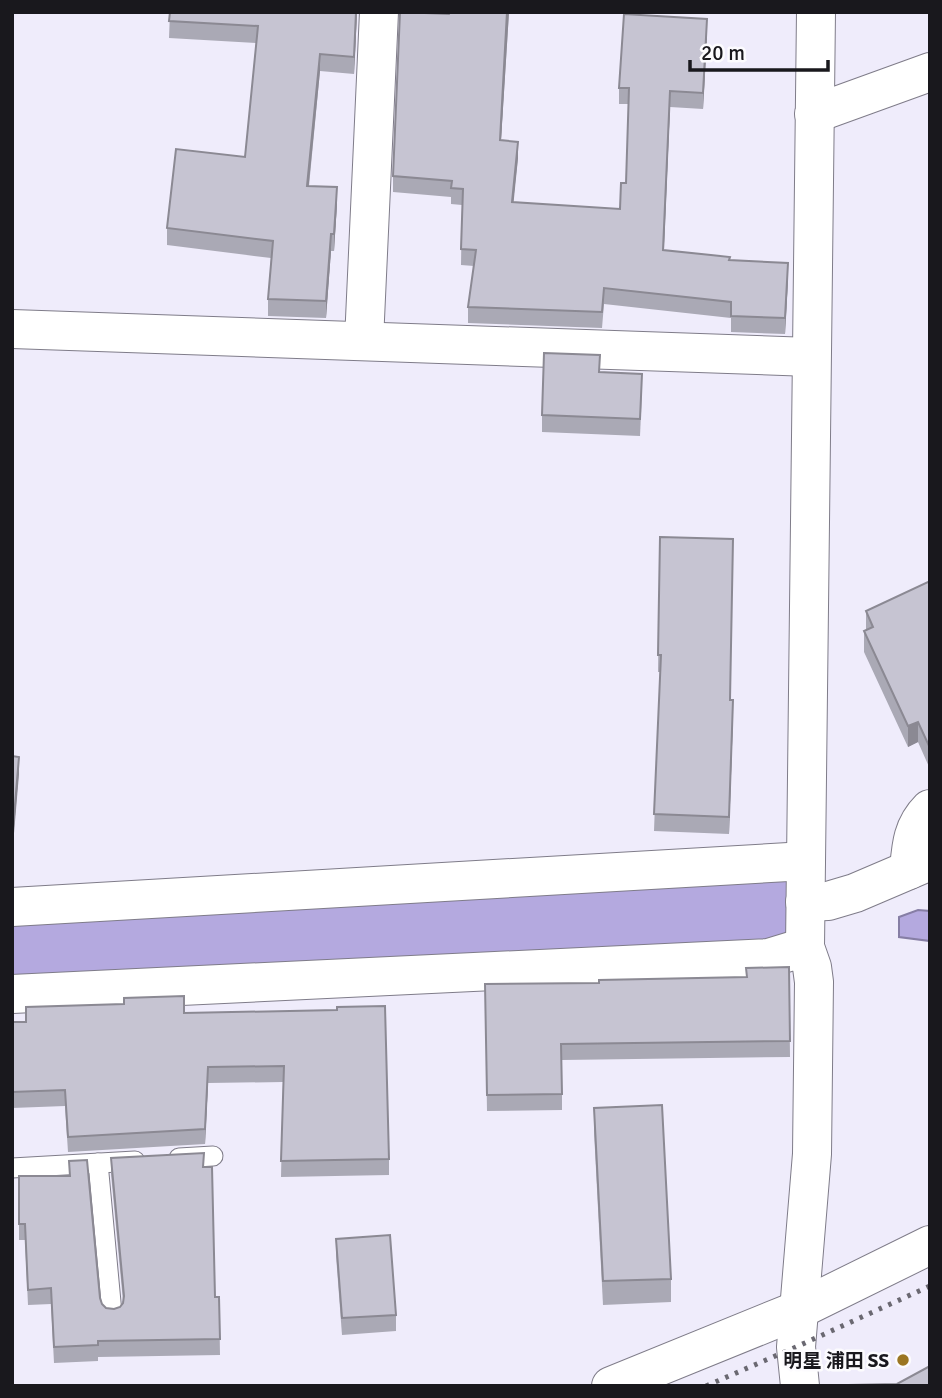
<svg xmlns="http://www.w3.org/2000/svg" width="942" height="1398" font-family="Signika,'Noto Sans JP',sans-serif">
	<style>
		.water { fill: #b4a9df; stroke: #867ea5; stroke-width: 2 }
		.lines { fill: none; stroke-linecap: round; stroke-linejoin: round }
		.stream { stroke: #867ea5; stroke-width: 14 }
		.river { stroke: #b4a9df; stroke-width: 84 }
		.lane-casing { stroke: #7f7c89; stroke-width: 21 }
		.street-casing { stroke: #7f7c89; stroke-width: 40 }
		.lane { stroke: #fff; stroke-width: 19 }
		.street { stroke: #fff; stroke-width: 38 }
		.rail { stroke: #6a6871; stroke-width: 5; stroke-dasharray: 3.5 7; stroke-linecap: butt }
		.wall { fill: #aaa9b5 }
		.shaded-wall { fill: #8b8993 }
		.building { fill: #c6c4d2; stroke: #8b8993; stroke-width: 2 }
		.poi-dot { fill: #9b7622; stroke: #fcfbfe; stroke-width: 2.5 }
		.labels { text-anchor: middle; stroke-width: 5; stroke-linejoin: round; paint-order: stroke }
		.poi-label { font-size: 19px; font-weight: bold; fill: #19181d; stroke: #fcfbfe; text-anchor: end }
	</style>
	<rect width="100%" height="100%" fill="#efecfb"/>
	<path class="water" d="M918,910l12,1v30l-31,-4v-20z"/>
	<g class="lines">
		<path class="stream" d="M12,967l766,-42 1,-26"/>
		<path class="river" d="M12,938l767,-39"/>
		<g class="lane-casing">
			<g id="lane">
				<path d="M179,1158l34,-2"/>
				<path d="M98,1163l14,150"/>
				<path d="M12,1168l123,-7"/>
			</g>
		</g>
		<g class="street-casing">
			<g id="street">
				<path d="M814,114l116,-42"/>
				<path d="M12,329l799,28"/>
				<path d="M364,341l15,-329"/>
				<path d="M909,870c2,-24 3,-43 21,-61"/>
				<path d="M805,902l23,-1 27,-8 75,-32"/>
				<path d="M12,907l794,-46"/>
				<path d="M12,994l757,-36 36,-11"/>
				<path d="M611,1386l187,-76 132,-65"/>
				<path d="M800,1386l-4,-39 16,-193 2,-172 -2,-15 -7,-20 11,-935"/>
			</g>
		</g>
		<use href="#lane" class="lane"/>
		<use href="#street" class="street"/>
		<path class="rail" d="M706,1386l90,-39 134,-61"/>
	</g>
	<g class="wall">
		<path d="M170,12h187l-3,62 -34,-3 -11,115 28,18 -3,47h-3l-5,67 -58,-2v-17l3,-41 -104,-13v-17l78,-71 11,-114 -87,-5z"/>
		<path d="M450,12h59l-8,128 17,18 -5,44 107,7 6,-26 3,-79h-10v-16l88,-53 -4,74 -33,-2 -6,143 66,10 58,19 -3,55 -54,-2v-14l-127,-14 -2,24 -134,-5v-16l6,-41 -13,-1 1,-60 -11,-1v-7l-58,-5v-16z"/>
		<path d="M600,372l42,19 -2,45 -98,-4v-17z"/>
		<path d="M660,537l71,163 2,17 -4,117 -75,-3 6,-159h-2z"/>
		<path d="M930,581v188l-12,-27 -10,5 -44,-95v-21l2,-1v-19z"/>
		<path d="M789,967l1,90 -228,3v50l-75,1 -2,-127 114,-1 147,-6z"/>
		<path d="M337,1010l52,149v16l-108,2 2,-95 -75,1 -3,61 -137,8 -3,-46 -53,2v-86l172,-9z"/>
		<path d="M594,1108l77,171v23l-68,3 -9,-174z"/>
		<path d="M111,1158l93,9 11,130h4l1,58 -122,2v4l-44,2 -3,-59 -23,1 -3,-65h-6v-64h50v-15l31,137 2,6 4,4 8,1 6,-2 3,-6 -12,-127z"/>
		<path d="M336,1239l60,76v16l-54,4 -6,-80z"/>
	</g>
	<g class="shaded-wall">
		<path d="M356,12h1l-3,62v-17z"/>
		<path d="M507,12h2l-9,144v-16z"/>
		<path d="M707,19v16l-4,74v-16z"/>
		<path d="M320,54v17l-13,131v-16z"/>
		<path d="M670,91v16l-7,159v-16z"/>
		<path d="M518,142v16l-6,60v-16z"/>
		<path d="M337,187v17l-3,47v-17z"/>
		<path d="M331,234v17l-5,67v-17z"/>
		<path d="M788,263v16l-3,55v-16z"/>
		<path d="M733,700v17l-4,117v-17z"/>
		<path d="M918,722v20l-10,5v-21z"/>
		<path d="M19,757v17l-7,83v-17z"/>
		<path d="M208,1067v16l-3,61v-15z"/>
	</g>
	<g class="building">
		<path d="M170,12h186l-2,45 -34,-3 -13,132 30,1 -3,47h-3l-5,67 -58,-2 5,-58 -106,-13 9,-79 69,8 13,-131 -89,-5z"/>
		<path d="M400,12l49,2 1,-2h57l-7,128 18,2 -6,60 108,7 1,-26h5l3,-95h-10l5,-74 83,5 -4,74 -33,-2 -7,159 67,7 -1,3 59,3 -3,55 -54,-2v-14l-127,-14 -2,24 -134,-5 8,-57 -15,-1 2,-60 -12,-1 1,-7 -59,-5z"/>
		<path d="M544,353l56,2 -1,17 43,2 -2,45 -98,-4z"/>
		<path d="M660,537l73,2 -3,161h3l-4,117 -75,-3 7,-159h-3z"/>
		<path d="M930,581v167l-12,-26 -10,4 -44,-95 9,-4 -7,-16z"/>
		<path d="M12,756l7,1 -7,83z"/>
		<path d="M789,967l1,74 -229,3 1,50 -75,1 -2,-111 114,-1v-3l148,-3 -1,-9z"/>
		<path d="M184,996v17l153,-3v-3l48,-1 4,153 -108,2 3,-95 -76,1 -3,62 -137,8 -3,-47 -53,2v-70h14v-15l98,-3v-6z"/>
		<path d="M662,1105l9,174 -68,2 -9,-173z"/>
		<path d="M204,1153l-1,14h9l3,130h4l1,42 -122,2v4l-44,2 -3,-59 -23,2 -3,-66h-6v-48h51l-1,-15 18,-1 13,138 2,6 4,4 8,1 6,-2 3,-4 1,-7 -13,-138z"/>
		<path d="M390,1235l6,80 -54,3 -6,-79z"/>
		<path d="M930,1366v20h-81v-1l48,-1z"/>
	</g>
	<circle class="poi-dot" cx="903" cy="1360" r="7"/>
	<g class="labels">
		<g class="poi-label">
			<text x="889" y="1367">明星 浦田 SS</text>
		</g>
	</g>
	<rect width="942" height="1398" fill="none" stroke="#19181d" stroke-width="28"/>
	<path d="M690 60v10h138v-10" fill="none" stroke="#19181d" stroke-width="3.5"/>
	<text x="701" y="60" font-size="21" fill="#19181d" stroke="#fcfbfe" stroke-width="5" paint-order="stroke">20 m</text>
</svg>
